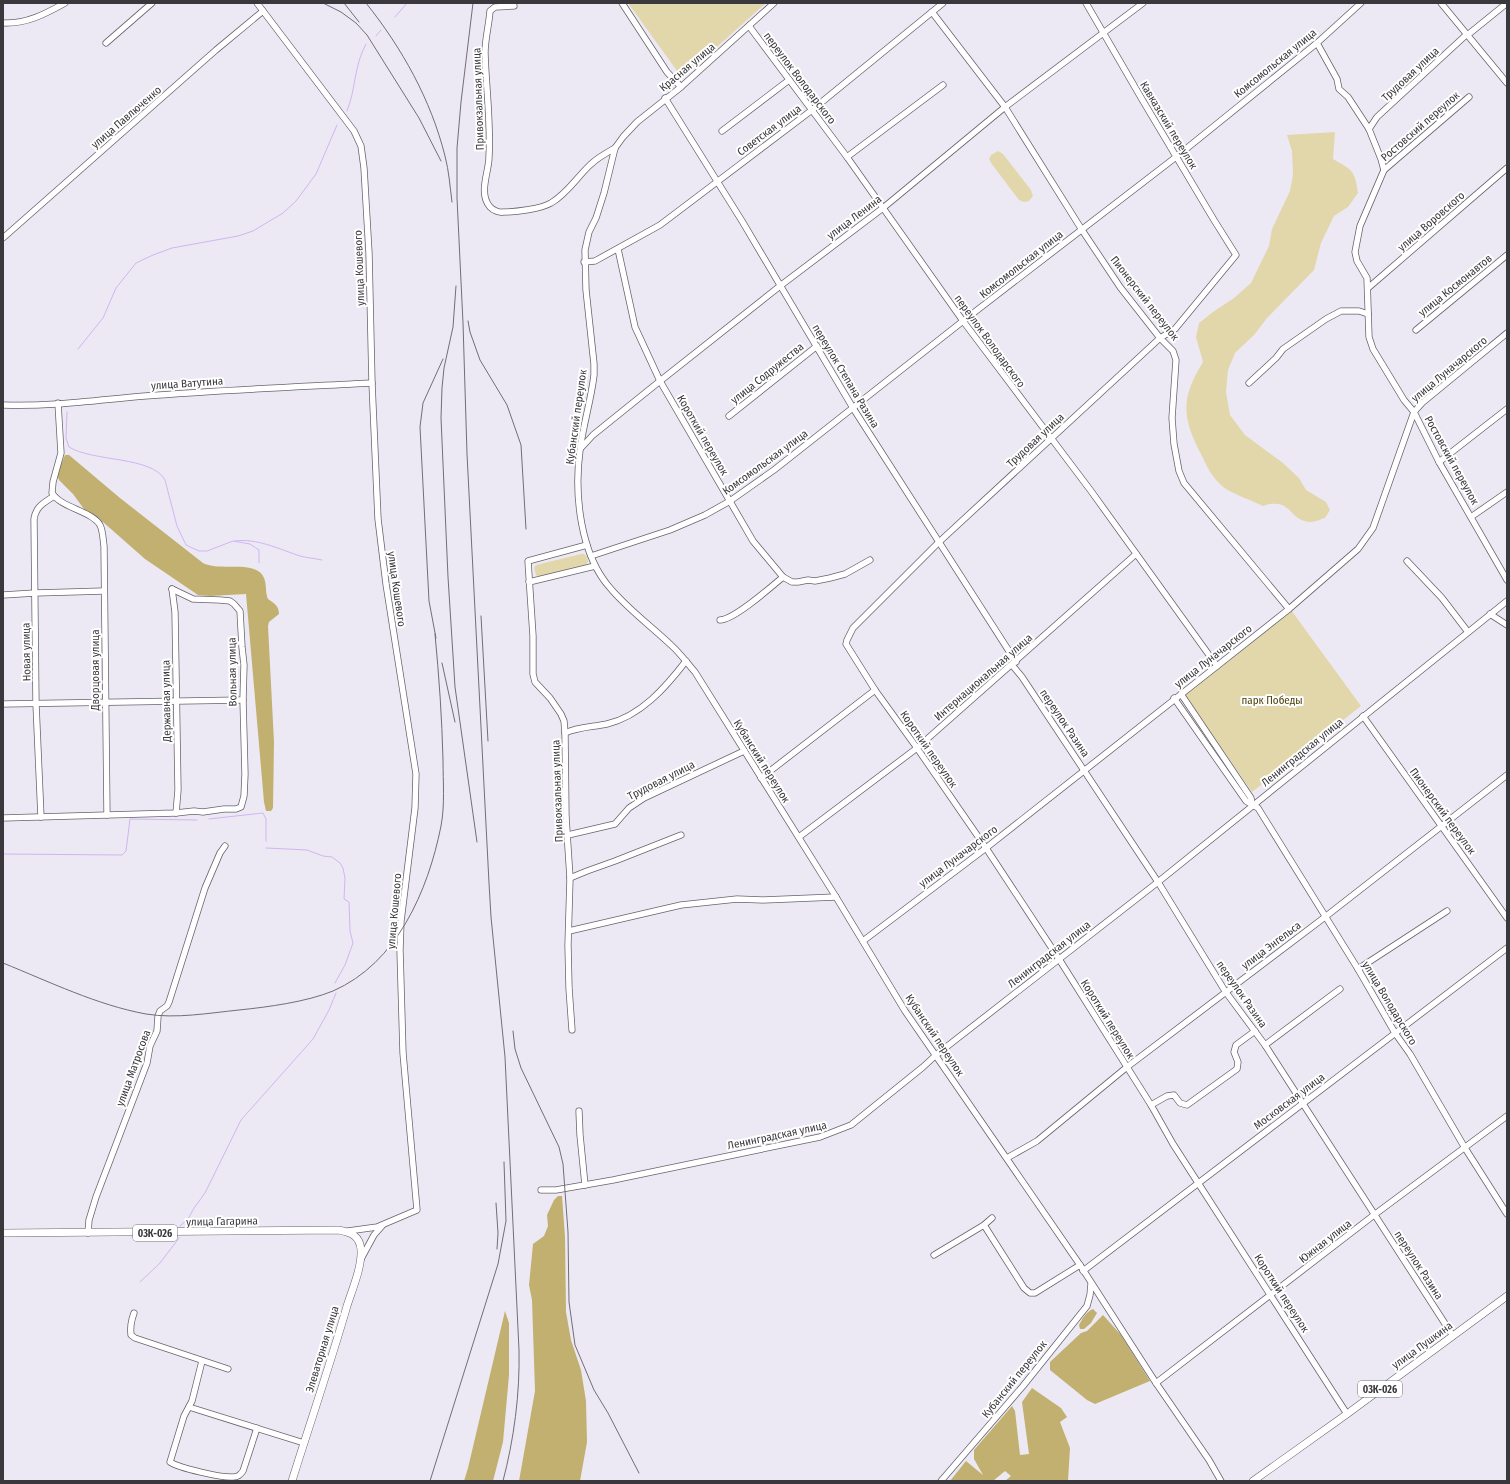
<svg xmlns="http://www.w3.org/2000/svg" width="1510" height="1484" font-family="'Fira Sans Condensed',sans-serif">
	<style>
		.green { fill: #e2d7aa }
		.forest { fill: #c1b06f }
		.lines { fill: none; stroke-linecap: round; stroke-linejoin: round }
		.stream { stroke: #cfb6f2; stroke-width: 1 }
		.minor-casing { stroke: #67636d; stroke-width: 7 }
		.major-casing { stroke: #67636d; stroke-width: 8 }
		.minor { stroke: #fff; stroke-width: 5.5 }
		.major { stroke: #fff; stroke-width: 7 }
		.rail { stroke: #716e75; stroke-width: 1 }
		.labels { text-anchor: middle; stroke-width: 4; stroke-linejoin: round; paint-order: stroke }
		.shield { fill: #fff; stroke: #757477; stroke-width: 1 }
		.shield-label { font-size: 10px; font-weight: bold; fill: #3a383d }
		.street-label { font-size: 11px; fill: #3a383d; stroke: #fff }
		.park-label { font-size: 11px; fill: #4d400b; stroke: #fff }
	</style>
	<rect width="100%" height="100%" fill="#ede9f4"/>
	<g class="green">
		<path d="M628,3h138l-56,50 -24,20 -6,2z"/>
		<path d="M1335,132l-2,27c19,11 22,11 25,34l-10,14 -14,9 -13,27 -7,27 -47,48 -13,17 -19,18 -7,17 -2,22 4,23 15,20 38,28 16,15 7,12 20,12 4,8 -5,8c-4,1 -10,4 -15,4 -22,-1 -18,-26 -47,-16 -10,-5 -33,-13 -41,-20 -10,-9 -15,-19 -20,-30 -20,-38 -22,-57 1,-94l-7,-25 3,-14 14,-11 21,-14 17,-15 18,-37 3,-17 18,-38 3,-16 -1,-24 -5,-16z"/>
		<path d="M998,151l5,3 28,36 2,6 -4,5 -5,1 -5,-2 -28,-37 -2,-4 2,-4z"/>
		<path d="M581,554h3l3,3 1,5 -3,4 -46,11 -3,-2 -2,-7 2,-3z"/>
		<path d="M1291,610l70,96 -109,86 -68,-97z"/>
	</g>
	<g class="forest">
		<path d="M65,455h4l51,43 83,65c17,9 53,-4 61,15 3,7 1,14 4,21 6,4 11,7 11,15l-10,8 -1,4 6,116 -1,66 -2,3h-5l-2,-9 -18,-208 -36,2 -12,-1 -53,-36 -42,-37 -19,-13 -11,-15 -14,-14 -2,-6z"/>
		<path d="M558,1196h4l3,41 1,75 5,28 10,30 5,31 1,41 -7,39h-61l16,-90 -3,-91 -3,-15 4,-41 11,-8 4,-10 -1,-11 7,-15z"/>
		<path d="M1093,1309l4,4 -6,10 -7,6h-4l-1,-4c3,-6 7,-13 14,-16z"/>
		<path d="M505,1311l4,12v52l-6,67 -10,39h-29l4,-13z"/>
		<path d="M1103,1315l18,20 29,46 -55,23 -8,-4 -37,-30v-8l31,-29 6,-2z"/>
		<path d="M1032,1388l29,20 6,9 -7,5 10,26 -2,33h-63l6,-5 -6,-5 -12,10h-43l16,-20 17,14 -9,-16v-9l38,-44 3,5 5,44 9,-1 -7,-52z"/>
	</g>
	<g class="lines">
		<g class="stream">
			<path d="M395,17l12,-14"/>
			<path d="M376,36l5,-6"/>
			<path d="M347,111c9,-22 7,-46 19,-67"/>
			<path d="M78,349l25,-31 13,-30 20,-25 17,-8 19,-7 66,-12 15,-5 30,-18 13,-12 20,-27 21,-49"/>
			<path d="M67,412l-1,26 3,9c24,15 83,9 96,33l12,46 9,19 13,6h8l26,-10 17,3 9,6v13"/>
			<path d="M235,541c22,-3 44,8 65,15 7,2 14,2 22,4"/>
			<path d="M209,819l54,-6 3,6v22"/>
			<path d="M266,848l41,2 16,6 9,1 8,6 3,5 2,10 -1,21 5,3 1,29 3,12 -8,22 -10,18"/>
			<path d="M3,854l119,1 4,-4 4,-32 67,1"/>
			<path d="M180,1226l8,-7 6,-11 11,-15 36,-73 72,-81 16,-29 7,-17"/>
			<path d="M140,1282l20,-19 19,-25"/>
		</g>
		<g class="minor-casing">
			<g id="minor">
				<path d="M257,3l97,128 7,15 3,22 5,85 3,130 6,136 8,65 30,190 -1,34 -14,113 -1,29 3,103 14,157 -40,17 -29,4"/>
				<path d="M622,3l45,69 14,15"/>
				<path d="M774,3l-93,84 -44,35 -14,15 -8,11 -11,45 -8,25 -7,14 -4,18 1,40 8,74v11c-3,26 -11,50 -14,75 -6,44 0,105 31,139 18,21 40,37 60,56 9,8 16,18 24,27l141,225 69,114 175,254 76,118 53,77 12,21"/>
				<path d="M1086,3l57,98 71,119 22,35 -61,74 -15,9 -222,205 -85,85 -6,12 -1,4 29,46 42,58 69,100 73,111 92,146 22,39 174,270"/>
				<path d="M1441,3l66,80"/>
				<path d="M514,6l-19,1 -5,4c-1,14 -5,28 -5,42 1,35 6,69 4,104 0,15 -11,36 1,50 3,3 9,6 13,5 12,0 38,-3 48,-9 16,-9 26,-26 39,-38 7,-7 16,-12 25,-17"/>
				<path d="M932,12l73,95 77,123 38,57 40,51 13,13 3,9 -4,58 2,26 5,27 5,12 105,126"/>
				<path d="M3,23c24,1 42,-9 62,-20"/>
				<path d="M749,26l98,131 116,164 128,170 126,175"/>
				<path d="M1470,33l37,-30"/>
				<path d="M106,43l46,-40"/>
				<path d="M1317,43l20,36 2,10 9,8 21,32 12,30 3,11 -24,56 -5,26 2,9 10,17 2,59 4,12 31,51 10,12 25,50 68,118"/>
				<path d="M665,98l77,123 111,187 163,254"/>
				<path d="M1369,129l8,-12 89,-82"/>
				<path d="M722,131l67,-51"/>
				<path d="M847,157l96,-72"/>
				<path d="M1384,170l85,-73"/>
				<path d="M3,238l213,-188 47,-39"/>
				<path d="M618,249l17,78 25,54 93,160 30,36 9,5h6l10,-2 7,1 15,-3 15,-4 25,-14"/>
				<path d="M584,262l11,-1 65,-36 152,-115 131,-107"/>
				<path d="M1368,288l139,-120"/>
				<path d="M1416,330l91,-75"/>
				<path d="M1249,383l27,-25 7,-9 43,-30 15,-8h18l9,3"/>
				<path d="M58,403l3,50 -8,29 -1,11c9,15 40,18 48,32 3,6 3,15 4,21l3,269"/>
				<path d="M3,405c47,2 95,-5 142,-9 76,-6 151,-9 227,-13"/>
				<path d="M729,416l88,-70"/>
				<path d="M581,448l12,-13 67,-54 120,-95 103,-78 122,-101 138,-104"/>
				<path d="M1439,462l68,-53"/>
				<path d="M1471,517l36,-25"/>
				<path d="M591,556l79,-26 35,-15 25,-14 44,-31 189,-149 213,-164 141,-114 44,-40"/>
				<path d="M1407,561l35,37 26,34"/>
				<path d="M529,582l66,-16"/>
				<path d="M172,589l3,23 3,178 -2,23"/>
				<path d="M3,595l32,-2 69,-2"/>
				<path d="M1490,614l17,11"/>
				<path d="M720,620c14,0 51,-33 63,-43"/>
				<path d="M1012,665l10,12 136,205 67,109 40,54 188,291"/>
				<path d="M1181,694l70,104 1,7"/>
				<path d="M1174,698l72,103 12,7 100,161 37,64 15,21 55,94 42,66"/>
				<path d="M3,704l240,-4"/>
				<path d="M1363,716l144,202"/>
				<path d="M565,733c13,-6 28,-6 42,-9 34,-8 59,-37 79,-63"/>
				<path d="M761,778l114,-88"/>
				<path d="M41,817l-5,-113 -2,-185c2,-13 10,-16 20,-23"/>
				<path d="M3,818l173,-5 18,-2 9,1 21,-3h12l5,-2 3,-11 1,-22 -2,-74 1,-35 -2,-18 -2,-36 -6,-7 -4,-3 -10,-1 -27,-1 -21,-10"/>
				<path d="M568,835l47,-11 14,-16 15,-10 100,-47"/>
				<path d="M799,837l118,-89 219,-194"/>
				<path d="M570,878l17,-7 28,-10 66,-26"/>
				<path d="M569,931l112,-26 56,-6 26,1 73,-3"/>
				<path d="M863,941l123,-93 231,-182 72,-57 69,-60 15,-21 41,-116 9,-10 84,-69"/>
				<path d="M1358,969l89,-58"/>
				<path d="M572,1030l-3,-42 -1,-43 2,-67 -4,-61 -1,-84 -1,-12 -3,-7 -11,-16 -15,-16 -2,-8v-38l-5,-75 59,-16"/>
				<path d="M1265,1045l75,-56"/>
				<path d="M1151,1105l16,-9 7,-1 6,8 7,2 50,-36 1,-7 -4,-10 2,-7 19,-14"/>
				<path d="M579,1111l1,24 5,50"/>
				<path d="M1007,1158l30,-17 90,-74 198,-150 182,-142"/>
				<path d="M541,1190h15l57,-10 207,-43 31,-12 72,-58 13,-12 222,-173 349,-281"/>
				<path d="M984,1225l40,63 6,5h5l45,-28"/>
				<path d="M88,1233l1,-13 7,-23 51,-134 3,-17 7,-15 1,-15 2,-5 7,-5 2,-4 36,-114 15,-35 5,-7"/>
				<path d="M934,1255l50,-30 8,-7"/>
				<path d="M361,1259l13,-24 8,-9"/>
				<path d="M1083,1271l424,-323"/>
				<path d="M134,1313c-3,8 -4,14 -3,22l4,3 93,31"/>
				<path d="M202,1361l-10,40 -8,15 -14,46c9,6 52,16 63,15 5,0 7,-2 10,-6l14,-43"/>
				<path d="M1156,1383l218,-168 133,-99"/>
				<path d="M189,1407l115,36"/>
				<path d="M941,1481l82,-95 64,-80 3,-11 1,-11"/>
			</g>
		</g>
		<g class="major-casing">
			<g id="major">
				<path d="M3,1233l335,-3c13,2 22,6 23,20 1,17 -9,40 -14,56 -17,59 -37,117 -55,175"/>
				<path d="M1253,1481l94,-67 160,-118"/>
			</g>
		</g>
		<use href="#minor" class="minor"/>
		<use href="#major" class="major"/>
		<g class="rail">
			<path d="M323,3l18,9 15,11 11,12 52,83 22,43"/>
			<path d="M344,3l15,19"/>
			<path d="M366,3c36,45 65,97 79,153 4,15 5,31 7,46"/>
			<path d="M473,3l-12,99 -4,46v50l6,125 4,131 22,429 2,34 14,140 14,293c1,44 -5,89 -16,131"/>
			<path d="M456,286l-3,41 -9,41 -2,20 -1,30 7,159 7,110 22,155"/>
			<path d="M468,321l2,11 10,28 27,45 14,40 5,84"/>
			<path d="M481,616l7,125"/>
			<path d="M436,638l-7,-37 -9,-174 3,-24 20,-44"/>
			<path d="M442,663l13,59"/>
			<path d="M3,963c47,19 94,42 143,51 30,5 63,-1 93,-4 29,-3 67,-8 94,-19 64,-28 95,-100 108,-165 4,-21 2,-44 2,-66 -1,-42 -4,-84 -8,-126"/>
			<path d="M513,1031l2,18 6,19 38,79 4,17 5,68 1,70 6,43 19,45 14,23 31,60"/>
			<path d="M496,1203l2,30 -1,16"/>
			<path d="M430,1481l68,-217 8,-43 -2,-59"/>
		</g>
	</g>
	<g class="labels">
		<g class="shield">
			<rect x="133" y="1225" width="44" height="16" rx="3"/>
			<rect x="1358" y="1381" width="44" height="16" rx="3"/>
		</g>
		<g class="shield-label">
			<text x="155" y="1237">03К-026</text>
			<text x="1380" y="1393">03К-026</text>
		</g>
		<g class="street-label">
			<text transform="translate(1275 63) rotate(-39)" y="4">Комсомольская улица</text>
			<text transform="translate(687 67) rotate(-40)" y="4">Красная улица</text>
			<text transform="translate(1410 74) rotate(-43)" y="4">Трудовая улица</text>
			<text transform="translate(800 78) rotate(53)" y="4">переулок Володарского</text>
			<text transform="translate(478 99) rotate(-92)" y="4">Привокзальная улица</text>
			<text transform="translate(126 117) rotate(-41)" y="4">улица Павлюченко</text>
			<text transform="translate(1169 125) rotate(59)" y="4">Кавказский переулок</text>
			<text transform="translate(1420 126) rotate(-41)" y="4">Ростовский переулок</text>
			<text transform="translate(769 130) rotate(-37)" y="4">Советская улица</text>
			<text transform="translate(854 217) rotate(-37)" y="4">улица Ленина</text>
			<text transform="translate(1431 221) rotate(-41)" y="4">улица Воровского</text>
			<text transform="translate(1021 264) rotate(-38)" y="4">Комсомольская улица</text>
			<text transform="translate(359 268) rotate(-92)" y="4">улица Кошевого</text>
			<text transform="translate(1455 285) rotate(-39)" y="4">улица Космонавтов</text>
			<text transform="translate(1145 298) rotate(52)" y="4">Пионерский переулок</text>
			<text transform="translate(990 341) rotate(54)" y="4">переулок Володарского</text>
			<text transform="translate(1449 369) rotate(-40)" y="4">улица Луначарского</text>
			<text transform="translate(767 373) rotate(-39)" y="4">улица Содружества</text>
			<text transform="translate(846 376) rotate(59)" y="4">переулок Степана Разина</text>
			<text transform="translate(187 383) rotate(-4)" y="4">улица Ватутина</text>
			<text transform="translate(576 417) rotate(-82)" y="4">Кубанский переулок</text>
			<text transform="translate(703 435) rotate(60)" y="4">Короткий переулок</text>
			<text transform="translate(1035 440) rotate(-43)" y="4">Трудовая улица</text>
			<text transform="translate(1452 460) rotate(61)" y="4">Ростовский переулок</text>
			<text transform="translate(765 462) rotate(-36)" y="4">Комсомольская улица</text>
			<text transform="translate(397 589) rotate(82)" y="4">улица Кошевого</text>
			<text transform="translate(26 652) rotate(-91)" y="4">Новая улица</text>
			<text transform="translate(1213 656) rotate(-38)" y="4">улица Луначарского</text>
			<text transform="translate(95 670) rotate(-90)" y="4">Дворцовая улица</text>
			<text transform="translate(232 672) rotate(-91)" y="4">Вольная улица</text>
			<text transform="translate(983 677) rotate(-41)" y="4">Интернациональная улица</text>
			<text transform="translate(166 701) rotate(-91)" y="4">Державная улица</text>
			<text transform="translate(1065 723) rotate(56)" y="4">переулок Разина</text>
			<text transform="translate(929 749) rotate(55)" y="4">Короткий переулок</text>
			<text transform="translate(1302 752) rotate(-39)" y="4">Ленинградская улица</text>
			<text transform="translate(762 761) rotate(58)" y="4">Кубанский переулок</text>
			<text transform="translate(661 780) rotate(-27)" y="4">Трудовая улица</text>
			<text transform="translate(557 791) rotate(-92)" y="4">Привокзальная улица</text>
			<text transform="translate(1443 811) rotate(54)" y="4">Пионерский переулок</text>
			<text transform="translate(958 856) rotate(-37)" y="4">улица Луначарского</text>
			<text transform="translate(394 911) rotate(-85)" y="4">улица Кошевого</text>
			<text transform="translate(1271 945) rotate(-37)" y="4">улица Энгельса</text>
			<text transform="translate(1049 954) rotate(-38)" y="4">Ленинградская улица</text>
			<text transform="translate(1242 994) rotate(55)" y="4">переулок Разина</text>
			<text transform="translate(1390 1003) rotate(59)" y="4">улица Володарского</text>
			<text transform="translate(1108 1019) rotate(58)" y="4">Короткий переулок</text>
			<text transform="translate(935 1035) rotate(56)" y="4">Кубанский переулок</text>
			<text transform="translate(133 1068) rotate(-70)" y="4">улица Матросова</text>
			<text transform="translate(1289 1101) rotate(-37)" y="4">Московская улица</text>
			<text transform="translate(777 1135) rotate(-12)" y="4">Ленинградская улица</text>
			<text transform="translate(222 1221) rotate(-1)" y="4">улица Гагарина</text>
			<text transform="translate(1325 1241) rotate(-38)" y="4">Южная улица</text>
			<text transform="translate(1419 1265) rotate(57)" y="4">переулок Разина</text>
			<text transform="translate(1282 1293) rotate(57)" y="4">Короткий переулок</text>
			<text transform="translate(1422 1345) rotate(-36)" y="4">улица Пушкина</text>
			<text transform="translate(322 1349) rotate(-73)" y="4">Элеваторная улица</text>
			<text transform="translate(1014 1379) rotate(-51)" y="4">Кубанский переулок</text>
		</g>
		<g class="park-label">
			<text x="1272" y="704">парк Победы</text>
		</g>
	</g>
	<rect width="1510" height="1484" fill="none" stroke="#3a383d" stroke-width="8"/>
</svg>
